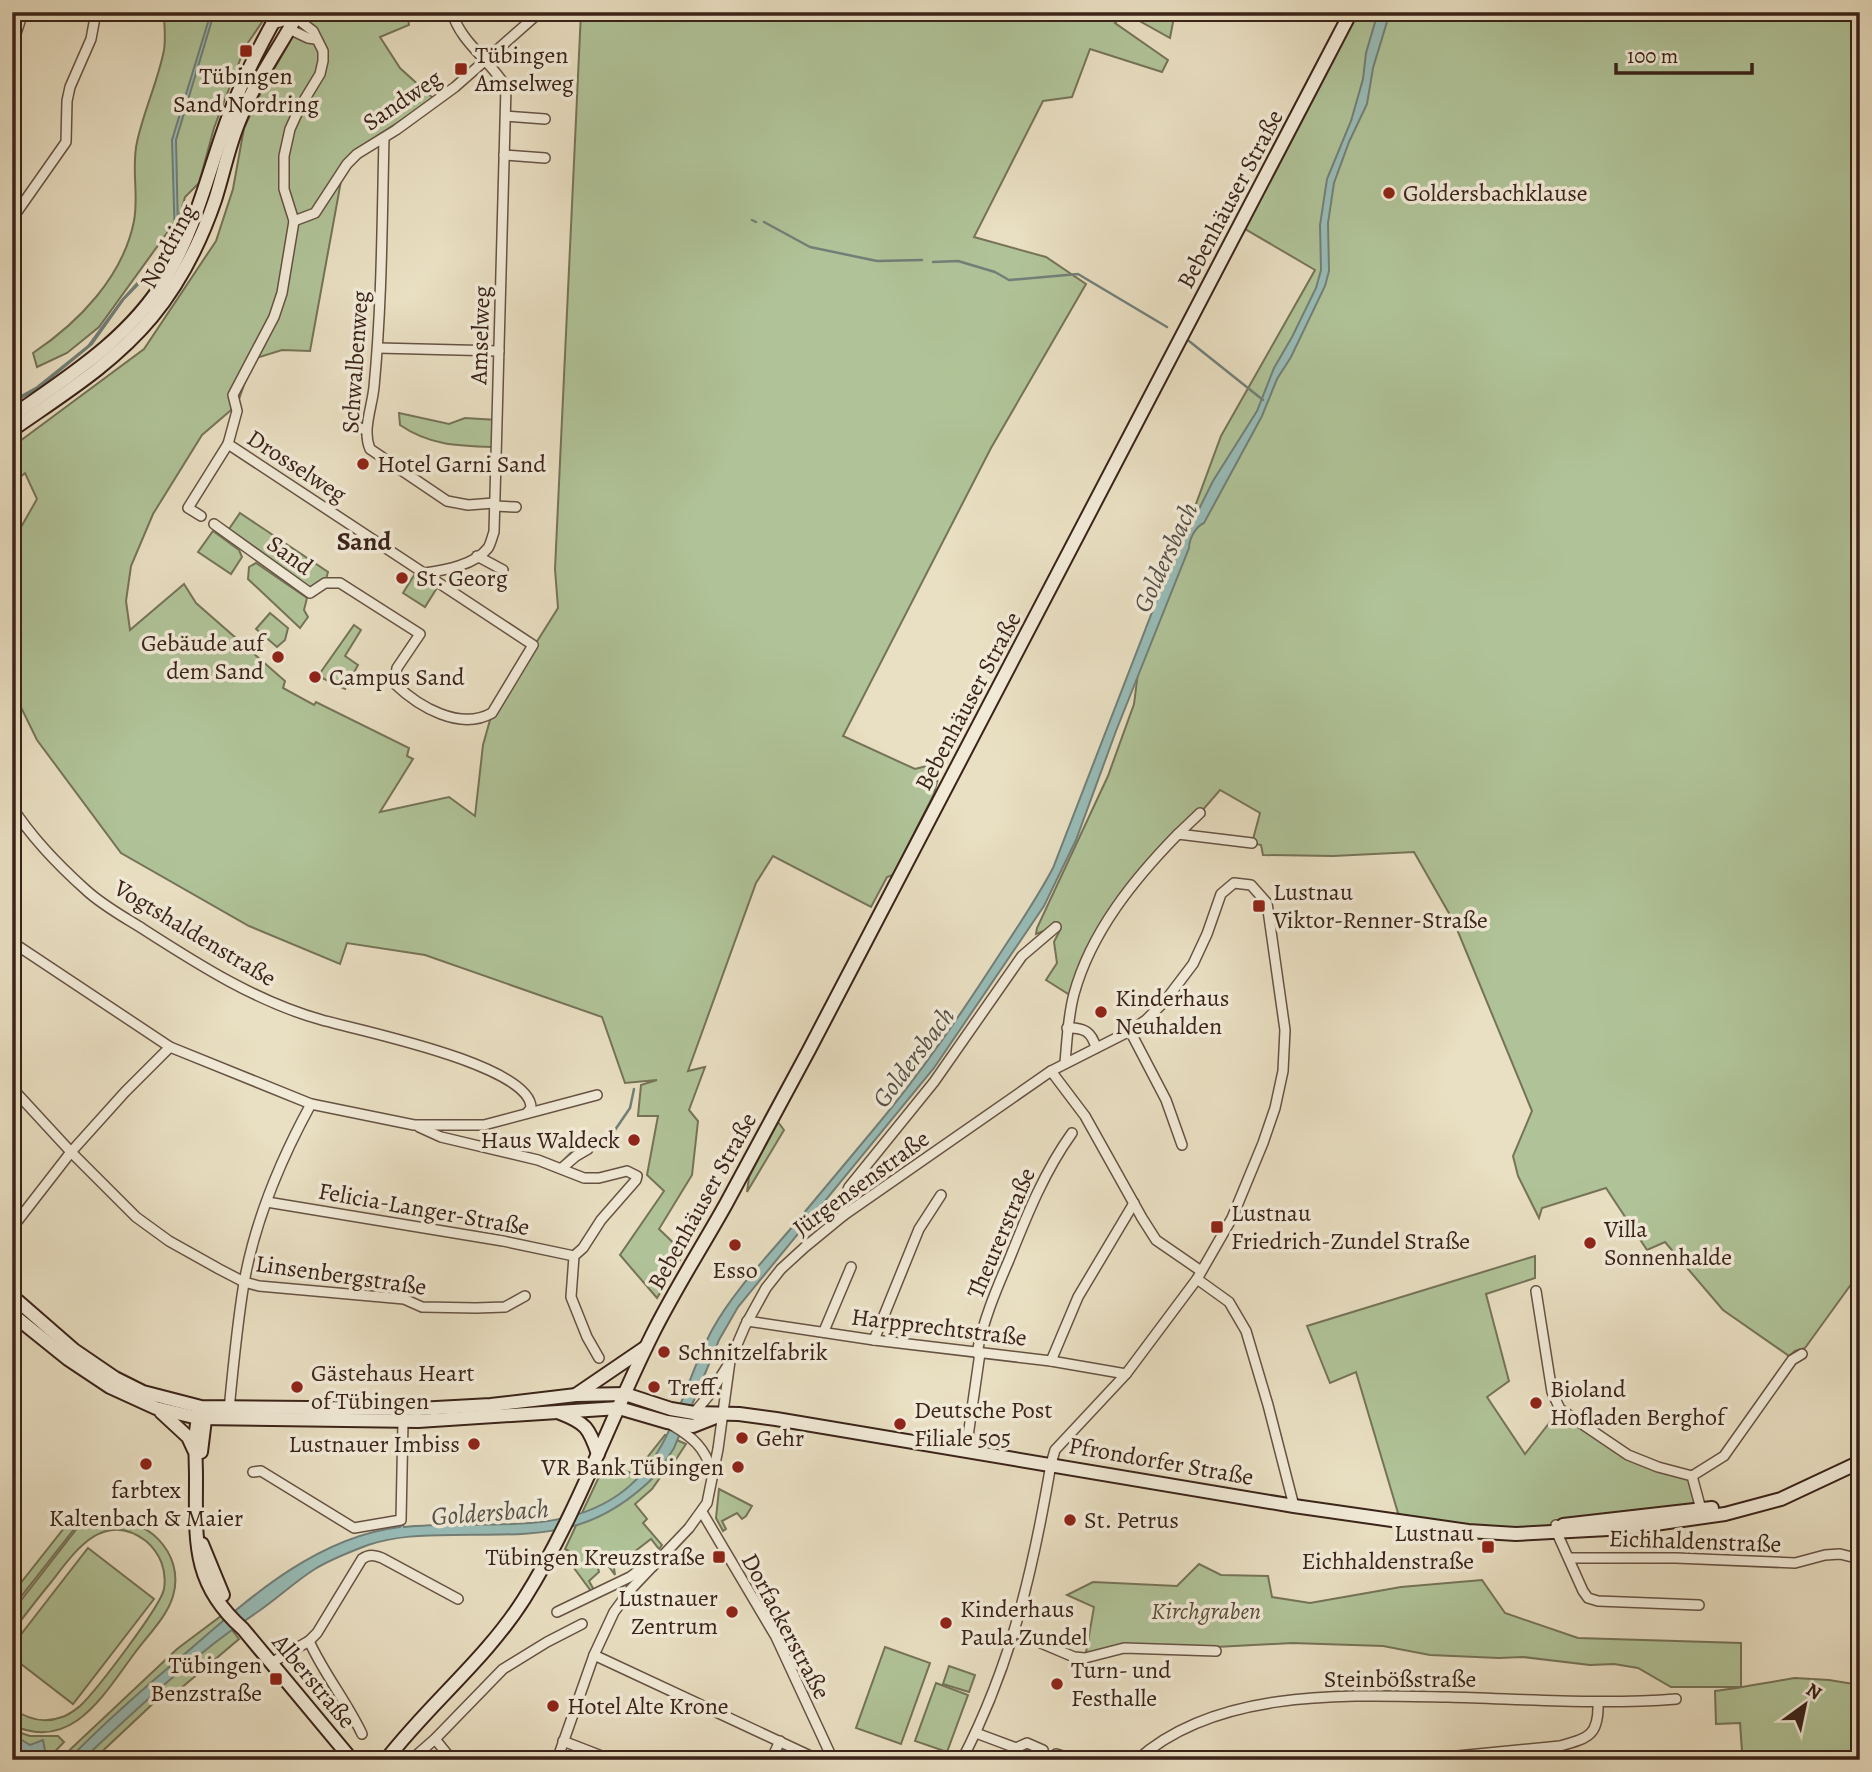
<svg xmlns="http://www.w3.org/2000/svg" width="1872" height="1772" font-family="Alegreya,serif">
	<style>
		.green { fill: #b0c398; stroke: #757358; stroke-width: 2 }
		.water { fill: #98bcb7; stroke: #727f78; stroke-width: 2 }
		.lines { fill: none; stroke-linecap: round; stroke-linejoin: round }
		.stream { stroke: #727f78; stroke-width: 2.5 }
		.street-casing { stroke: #665243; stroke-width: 12 }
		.secondary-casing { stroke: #3a2319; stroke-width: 16 }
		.street { stroke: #f1ead7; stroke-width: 9 }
		.secondary { stroke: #f1ead7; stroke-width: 12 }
		.poi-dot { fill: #8f2418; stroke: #f1ead7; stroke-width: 2.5 }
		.labels { text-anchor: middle; stroke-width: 7; stroke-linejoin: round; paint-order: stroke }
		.poi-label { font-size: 24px; fill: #3a2319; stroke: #f1ead7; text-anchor: start }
		.street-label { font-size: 24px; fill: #3a2319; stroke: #f1ead7 }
		.park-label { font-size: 24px; font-style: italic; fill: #584b39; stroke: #f1ead7 }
		.neighbourhood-label { font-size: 26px; font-weight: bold; fill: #3a2319; stroke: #f1ead7 }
		.water-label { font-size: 26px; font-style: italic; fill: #565148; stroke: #f1ead7 }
	</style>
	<rect width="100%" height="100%" fill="#e9dfc2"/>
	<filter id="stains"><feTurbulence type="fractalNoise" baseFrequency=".00286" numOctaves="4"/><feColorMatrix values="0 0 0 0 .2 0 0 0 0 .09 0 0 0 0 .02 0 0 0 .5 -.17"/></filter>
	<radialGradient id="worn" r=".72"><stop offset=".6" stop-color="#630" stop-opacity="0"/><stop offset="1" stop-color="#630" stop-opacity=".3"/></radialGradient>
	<g class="green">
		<path d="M164,12h105l-24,35 -31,81 -15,55 -14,14 -5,18 -81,112 -32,26 -30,14 -4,-14c45,-30 90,-76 101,-132 5,-26 -3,-53 3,-79 7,-32 21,-61 27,-92 2,-12 0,-26 0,-38z"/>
		<path d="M307,12h8l4,6 -3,-6h91l2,13 -29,12 20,31 34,31 -77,50 -16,32 -31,170 -28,-1 -29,9 -16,46 -35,30 -49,79 -22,52 -5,35 4,29 54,-46 12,19 89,78 -2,7 31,17 2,-3 93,46 -2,8 6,3 -33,53 69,-15 26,19 8,-71 9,-32 66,-105 -3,-39 26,-557h586l7,5 -4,21 -45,-25 -10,10 53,37 -6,12 -72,-23 -18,48 -29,4 -69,136 72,20 40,27 -95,164 -148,288 72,33 27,-7 -8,32 -41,81 -6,2 -16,30 -98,-51 -17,27 -68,188 17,-4 -16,43 9,11 -6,54 -33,54 25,24 -27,45 -37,-43 44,-64 -17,-16 11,-59h-20l3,-31 16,-5 -32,3 -23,-66 -177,-62 -78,-12 -7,21 -91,-38 -128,-73 -84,-113 -25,-51v-146l25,-44 -12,-26 -13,11v-37l132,-98 72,-108 17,-52 11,-61 18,-38z"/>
		<path d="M1352,12h508v1260l-55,76 -10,3 -6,5 -66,-46 -58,-68 -18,8 -41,-62 -64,20 -3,10 -21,-42 -5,-20 19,-45 -78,-189 -40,-70 -81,4 -70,-1 -2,-10 -9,-2 8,-30 -40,-23 -113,130 -34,77 -27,-17 11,-17 -3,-21 6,-12 -7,-5 -4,4 -13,5 1,-6 71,-152 26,-72 6,-48 81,-220 94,-166 -75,-44z"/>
		<path d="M399,413l50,11 16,-6 32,2v27c-36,-1 -67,-1 -97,-22z"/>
		<path d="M240,513l88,59 -3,11 -15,10 -83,-61z"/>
		<path d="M213,531l26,19 3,7 -11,17 -33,-22z"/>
		<path d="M256,563l51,35 -3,12 4,7 -8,11 -52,-49 1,-12z"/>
		<path d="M418,569l22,14 -15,24 -22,-14z"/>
		<path d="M270,613l18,15 -3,12 -8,7 -21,-18z"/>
		<path d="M354,625l7,5 -16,26 13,9 -13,24 -27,-13z"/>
		<path d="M778,1122l6,8 -37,62 2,-15z"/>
		<path d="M1535,1256v22l-49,16 23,87 -22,16 38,57 35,-45 68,46 64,21 11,42 -146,15 -156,-10 -45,-151 -26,11 -23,-57z"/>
		<path d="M665,1435l21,9 -13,20 -4,1 -17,24 -17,15 12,15 -4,4 19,22 -3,4 -8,-10 -26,20 -3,-3 -9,5 2,14 -11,-15 -7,4 2,8 -10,9 5,9 -3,1 -20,-27 5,-9 -11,-6 40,-85 29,10z"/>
		<path d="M719,1489l33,17 -6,10 -4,3 -5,-6 -15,8 4,8 -3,2 -7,-13z"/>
		<path d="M89,1513l13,9c42,-10 84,31 71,74 -6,21 -26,40 -39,58 -30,40 -62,99 -122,71v-17c15,11 32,16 50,9 7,-2 13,-7 18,-11 16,-15 81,-100 84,-117 3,-19 -4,-36 -18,-48 -42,-32 -71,10 -94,40 -14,17 -27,34 -40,51v-20z"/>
		<path d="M72,1518l7,5 -67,85v-14z"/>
		<path d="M88,1548l66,51 -81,105 -61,-47v-11z"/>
		<path d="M1199,1564l22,11 47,1 4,21 38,6 91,-16 81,-7 23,33 73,25 163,5v44h-70l-33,-19 -24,-4 -24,1 -67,-8 -24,1 -69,-3 -47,-9 -91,-3 -76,4 -74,1 -57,10 9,-51 -27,-12 26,-13 84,4z"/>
		<path d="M221,1616l18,23 -65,55 -15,4 -66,62h-34l118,-111z"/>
		<path d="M885,1647l45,16 -29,81 -45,-16z"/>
		<path d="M949,1666l26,9 -6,17 -26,-8z"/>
		<path d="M1795,1678l34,2 31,5v75h-137l-2,-6 21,-3 -2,-28 -24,1 -1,-33c27,-3 53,-9 80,-13z"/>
		<path d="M936,1683l32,12 -21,57 -32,-11z"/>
		<path d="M12,1730l18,6h28l6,6 -17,18h-35z"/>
	</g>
	<g class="water">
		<path d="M1378,12h12l-17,56 -6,36 -18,38 -15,41 -6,40 1,48 -4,15 -34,71 -14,22 -15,37 -58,107c-8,3 -15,16 -15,25l-73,183 -40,109 -32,66 -110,162 -196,239 -19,33 -45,108 -15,23 3,3h-5c-65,66 -119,60 -205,61 -28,0 -57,1 -84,10 -18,7 -37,14 -53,24 -21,13 -39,31 -59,44 -63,42 -118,95 -174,147h-14c37,-38 78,-74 119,-108 61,-53 129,-115 213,-125l2,-3 2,3c72,-8 152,11 214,-32 55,-38 63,-107 94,-165 21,-38 53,-71 81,-104 27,-32 54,-65 81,-97 48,-57 89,-118 129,-180 18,-27 35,-53 50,-81l115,-297 14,-26 -2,-4 6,-6 27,-54 44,-70 17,-43 18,-31 24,-49 5,-18 -1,-45 7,-46 24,-58 12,-42 3,-26z"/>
		<path d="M209,19l3,1 -36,120 2,90 -2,14 -5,7 -47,48 -32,45 -53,44 -27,15v-2l25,-14 51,-41 34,-46 53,-59 -3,-101z"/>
		<path d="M12,1734l18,11 13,-5 2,10 -9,10c-10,0 -16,-2 -24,-8z"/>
	</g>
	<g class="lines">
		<g class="stream">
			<path d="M752,220l4,2"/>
			<path d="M764,222l46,25 67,14 45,-1"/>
			<path d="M933,262l25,-1 37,11 14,8 69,-6 89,53"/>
			<path d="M1189,341l74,59"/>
			<path d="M561,1163l20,-20 22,-6 12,-7 15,-22 4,-19"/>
		</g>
		<g class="street-casing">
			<g id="street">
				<path d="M288,12l1,17 19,9 7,1"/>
				<path d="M12,46l11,-34"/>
				<path d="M506,116l39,3"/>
				<path d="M384,138c-2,83 -2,166 -10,249 -2,21 -12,43 -4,62l77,52 21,4 26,-2"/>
				<path d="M504,155l41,3"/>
				<path d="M12,219l54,-77 1,-41 3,-14 21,-48 5,-27"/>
				<path d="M294,221l21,-8 32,-49 10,-10 39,-24 59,-43 85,-75"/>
				<path d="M378,348l121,3"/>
				<path d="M351,425l15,5"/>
				<path d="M494,506l22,1"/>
				<path d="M201,516l-13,-8 40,-64"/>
				<path d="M214,524l96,69 15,-10h15l80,51 -23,34 -2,16c24,23 65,47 97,29l41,-68 -305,-201 9,-33 -4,-16 41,-78 8,-24 12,-72 -10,-32v-33l6,-27 10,-22 20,-33 3,-13v-10l-10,-20 -17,-13 -24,6"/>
				<path d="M477,556l26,14"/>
				<path d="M425,573c20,-3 50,-8 63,-25 3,-5 4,-11 6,-16l12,-445c-15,-26 -46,-45 -54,-75"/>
				<path d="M12,807c20,31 46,58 74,83 16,15 38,27 57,39 56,36 114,73 179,91 35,10 210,45 209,88l-4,5"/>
				<path d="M1178,834l22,-21"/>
				<path d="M12,942l158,105 141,57 103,21h70l113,-30"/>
				<path d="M1067,1028c17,-1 25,4 29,20"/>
				<path d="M1130,1031l36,69 16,45"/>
				<path d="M1065,1063c2,-23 3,-47 9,-69 17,-62 60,-115 104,-160l74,9"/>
				<path d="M1051,1071l34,45 57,102 14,22 45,31"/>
				<path d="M12,1088l59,64 65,65 33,24 50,28 25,13 15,4 145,13 18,8 54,1 29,-1 20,-11"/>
				<path d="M419,1127l22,10 97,23 46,18h15l28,-7 10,5 -1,4 -35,40 -18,28 -9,8 -3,41 16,40 12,21"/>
				<path d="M562,1168l14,-12 12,-7"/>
				<path d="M267,1202l236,39 71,15"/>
				<path d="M844,1215l-2,-11 7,-17 85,-105 88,-126 34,-29"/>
				<path d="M12,1228l59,-76 54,-60 45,-45"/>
				<path d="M1197,1279l32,23 17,29 22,74 26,101"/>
				<path d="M1536,1291l16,101 8,17 68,46 30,12 34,9 10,37"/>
				<path d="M747,1321l127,19 177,21 75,13"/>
				<path d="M824,1331l27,-64"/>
				<path d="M874,1340l45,-111 22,-34"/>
				<path d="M977,1353c6,-32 19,-63 32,-93 18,-45 35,-88 63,-127"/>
				<path d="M1051,1361l27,-64 56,-94"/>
				<path d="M229,1410c4,-42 8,-85 15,-127 11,-63 37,-124 67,-179"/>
				<path d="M694,1413l16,-19 18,-29"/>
				<path d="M672,1425c19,11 34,23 39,46"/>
				<path d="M966,1450l14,-97"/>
				<path d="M253,1472l8,-1 93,57 47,-8 2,-98"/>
				<path d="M1692,1476l32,-20 68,-96 10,-6"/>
				<path d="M702,1512l74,125 57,123"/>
				<path d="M1556,1525l1,8 26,58 5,7 10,3 101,4"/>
				<path d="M1570,1558h106l119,5 30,-8 15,-1 20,5"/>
				<path d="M557,1612l73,-35 12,-9 11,-2"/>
				<path d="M1015,1632l59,25 11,1 39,-10 92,3"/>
				<path d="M309,1641c15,33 38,61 53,93"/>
				<path d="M594,1655l225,105"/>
				<path d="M271,1663l38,-22 8,-8 45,-74c7,-5 12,-4 20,-1l76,41"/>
				<path d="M976,1733l40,15 11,-5 16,7"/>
				<path d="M435,1739l17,21"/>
				<path d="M563,1741l49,19"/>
				<path d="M1056,1754l21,6"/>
				<path d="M411,1760l24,-21 68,-70 44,-27 35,-18"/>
				<path d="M557,1760l37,-105 20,-43 17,-23 58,-61 18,-25 11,-54 12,-88 15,-35 21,-38 15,-19 24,-22 39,-32 207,-144 79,-40 16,-11 19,-19 28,-37 14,-30 14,-40 13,-11 17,2 16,18 18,127 -2,41 -8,37 -12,35 -31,75 -35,61 -71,95 -71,76 -4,14c-18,106 -39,199 -89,296"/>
				<path d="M771,1760l9,-19"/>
				<path d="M1137,1760c80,-72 211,-65 311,-63 76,2 152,8 228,2"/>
				<path d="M1416,1760l144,-14c29,-8 39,-11 38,-43"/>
			</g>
		</g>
		<g class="secondary-casing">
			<g id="secondary">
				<path d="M12,416c57,-40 117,-77 154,-138 30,-50 42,-106 62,-160 14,-37 31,-71 51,-106"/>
				<path d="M12,430c50,-35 101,-66 140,-113 27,-33 49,-76 63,-117 8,-25 13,-51 23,-76 15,-40 40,-74 61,-112"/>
				<path d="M12,1296l62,54 41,28 28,14 58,15 217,2 73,-4 85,-10 49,-1 46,15 23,4 45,1 37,5 518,87 174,25 48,3 111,-6 98,-14 56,-15 79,-37"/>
				<path d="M12,1314l56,45 42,28 46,21 42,10 220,3 201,-13 48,14 26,4 23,-9"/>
				<path d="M577,1394l69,-47"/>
				<path d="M161,1412l27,25 6,13"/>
				<path d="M200,1412c-7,21 -4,43 -4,65 0,63 -5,106 47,152l109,131"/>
				<path d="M560,1413c26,10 29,15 38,41"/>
				<path d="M201,1452l5,-41"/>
				<path d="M1563,1525l149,-17"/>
				<path d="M202,1544l21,51"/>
				<path d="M386,1760c43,-56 100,-101 138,-161 53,-84 85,-178 129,-266 22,-44 49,-86 73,-129 28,-51 55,-103 83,-154l542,-1038"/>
			</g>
		</g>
		<use href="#street" class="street"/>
		<use href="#secondary" class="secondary"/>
	</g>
	<g class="poi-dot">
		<rect x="239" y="44" width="14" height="14" rx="3.5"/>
		<rect x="454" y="62" width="14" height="14" rx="3.5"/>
		<circle cx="1389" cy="193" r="7"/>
		<circle cx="363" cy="464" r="7"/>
		<circle cx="402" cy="578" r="7"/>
		<circle cx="278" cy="657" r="7"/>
		<circle cx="315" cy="677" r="7"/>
		<rect x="1252" y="899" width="14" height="14" rx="3.5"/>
		<circle cx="1101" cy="1012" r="7"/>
		<circle cx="634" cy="1140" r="7"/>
		<rect x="1210" y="1220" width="14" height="14" rx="3.5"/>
		<circle cx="1590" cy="1243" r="7"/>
		<circle cx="735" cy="1245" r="7"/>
		<circle cx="664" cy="1352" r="7"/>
		<circle cx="297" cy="1387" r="7"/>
		<circle cx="654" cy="1387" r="7"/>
		<circle cx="1536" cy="1403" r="7"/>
		<circle cx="900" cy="1424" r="7"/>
		<circle cx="742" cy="1438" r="7"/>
		<circle cx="474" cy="1444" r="7"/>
		<circle cx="146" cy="1464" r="7"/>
		<circle cx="738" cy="1467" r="7"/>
		<circle cx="1070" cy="1520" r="7"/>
		<rect x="1481" y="1540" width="14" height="14" rx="3.5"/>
		<rect x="712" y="1550" width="14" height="14" rx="3.5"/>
		<circle cx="732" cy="1612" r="7"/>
		<circle cx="946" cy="1623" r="7"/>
		<rect x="269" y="1672" width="14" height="14" rx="3.5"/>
		<circle cx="1057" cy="1684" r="7"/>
		<circle cx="553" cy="1706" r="7"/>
	</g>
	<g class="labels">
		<g class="poi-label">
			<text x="475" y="63">Tübingen<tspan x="475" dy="28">Amselweg</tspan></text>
			<text x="246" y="84" text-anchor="middle">Tübingen<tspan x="246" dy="28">Sand Nordring</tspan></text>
			<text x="1403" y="201">Goldersbachklause</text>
			<text x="377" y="472">Hotel Garni Sand</text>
			<text x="416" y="586">St. Georg</text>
			<text x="264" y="651" text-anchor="end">Gebäude auf<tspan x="264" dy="28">dem Sand</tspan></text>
			<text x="329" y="685">Campus Sand</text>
			<text x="1273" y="900">Lustnau<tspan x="1273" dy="28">Viktor-Renner-Straße</tspan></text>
			<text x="1115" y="1006">Kinderhaus<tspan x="1115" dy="28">Neuhalden</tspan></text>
			<text x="620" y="1148" text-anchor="end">Haus Waldeck</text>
			<text x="1231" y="1221">Lustnau<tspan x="1231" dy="28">Friedrich-Zundel Straße</tspan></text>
			<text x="1604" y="1237">Villa<tspan x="1604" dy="28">Sonnenhalde</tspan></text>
			<text x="735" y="1278" text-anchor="middle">Esso</text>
			<text x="678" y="1360">Schnitzelfabrik</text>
			<text x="311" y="1381">Gästehaus Heart<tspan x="311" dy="28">of Tübingen</tspan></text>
			<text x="668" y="1395">Treff.</text>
			<text x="1550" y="1397">Bioland<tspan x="1550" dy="28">Hofladen Berghof</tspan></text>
			<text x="914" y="1418">Deutsche Post<tspan x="914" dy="28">Filiale 505</tspan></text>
			<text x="756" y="1446">Gehr</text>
			<text x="460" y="1452" text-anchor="end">Lustnauer Imbiss</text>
			<text x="724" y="1475" text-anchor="end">VR Bank Tübingen</text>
			<text x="146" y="1498" text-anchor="middle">farbtex<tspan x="146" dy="28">Kaltenbach &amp; Maier</tspan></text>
			<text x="1084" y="1528">St. Petrus</text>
			<text x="1474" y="1541" text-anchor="end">Lustnau<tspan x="1474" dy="28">Eichhaldenstraße</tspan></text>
			<text x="705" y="1565" text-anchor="end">Tübingen Kreuzstraße</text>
			<text x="718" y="1606" text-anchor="end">Lustnauer<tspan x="718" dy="28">Zentrum</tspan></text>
			<text x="960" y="1617">Kinderhaus<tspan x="960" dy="28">Paula Zundel</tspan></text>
			<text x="262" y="1673" text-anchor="end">Tübingen<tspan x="262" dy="28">Benzstraße</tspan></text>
			<text x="1071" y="1678">Turn- und<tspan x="1071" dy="28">Festhalle</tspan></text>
			<text x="567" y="1714">Hotel Alte Krone</text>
		</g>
		<g class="street-label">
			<text transform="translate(402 100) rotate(-34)" y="8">Sandweg</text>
			<text transform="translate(1230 199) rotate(-62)" y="8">Bebenhäuser Straße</text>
			<text transform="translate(168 246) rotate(-62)" y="8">Nordring</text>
			<text transform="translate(480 335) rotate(-88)" y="8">Amselweg</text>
			<text transform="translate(355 362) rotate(-86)" y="8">Schwalbenweg</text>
			<text transform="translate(297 466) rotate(33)" y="8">Drosselweg</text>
			<text transform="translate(290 555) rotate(36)" y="8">Sand</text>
			<text transform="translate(968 701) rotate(-62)" y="8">Bebenhäuser Straße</text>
			<text transform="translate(195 933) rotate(31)" y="8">Vogtshaldenstraße</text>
			<text transform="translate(861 1183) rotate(-36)" y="8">Jürgensenstraße</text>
			<text transform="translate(702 1201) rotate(-61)" y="8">Bebenhäuser Straße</text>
			<text transform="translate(424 1209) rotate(10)" y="8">Felicia-Langer-Straße</text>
			<text transform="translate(1001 1233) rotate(-67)" y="8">Theurerstraße</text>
			<text transform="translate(341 1275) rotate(8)" y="8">Linsenbergstraße</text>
			<text transform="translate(939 1327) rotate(7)" y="8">Harpprechtstraße</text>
			<text transform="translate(1161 1461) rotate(10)" y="8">Pfrondorfer Straße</text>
			<text transform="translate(1695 1541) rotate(2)" y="8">Eichhaldenstraße</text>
			<text transform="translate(786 1626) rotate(62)" y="8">Dorfackerstraße</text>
			<text x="1400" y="1687">Steinbößstraße</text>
			<text transform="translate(314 1681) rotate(50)" y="8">Alberstraße</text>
		</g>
		<g class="park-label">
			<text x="1206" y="1619">Kirchgraben</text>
		</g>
		<g class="neighbourhood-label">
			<text x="364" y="550">Sand</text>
		</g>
		<g class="water-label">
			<text transform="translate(1165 557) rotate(-65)" y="9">Goldersbach</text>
			<text transform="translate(913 1057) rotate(-53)" y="9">Goldersbach</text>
			<text transform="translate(490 1512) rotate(-4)" y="9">Goldersbach</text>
		</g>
	</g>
	<rect width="1872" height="1772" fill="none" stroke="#e9dfc2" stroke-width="42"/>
	<rect x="14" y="14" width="1844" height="1744" fill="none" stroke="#3a2319" stroke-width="3.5"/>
	<rect x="21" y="21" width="1830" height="1730" fill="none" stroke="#3a2319" stroke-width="2"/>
	<g transform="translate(1805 1705) rotate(33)" stroke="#f1ead7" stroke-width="5" paint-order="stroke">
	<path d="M0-5L12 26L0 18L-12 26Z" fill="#3a2319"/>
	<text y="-10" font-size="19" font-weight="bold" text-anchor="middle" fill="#3a2319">N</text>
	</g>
	<path d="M1616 63v10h136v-10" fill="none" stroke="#3a2319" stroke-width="3.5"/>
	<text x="1627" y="63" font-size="21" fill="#3a2319" stroke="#f1ead7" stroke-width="5" paint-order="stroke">100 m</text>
	<rect width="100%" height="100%" filter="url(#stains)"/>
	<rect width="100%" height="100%" fill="url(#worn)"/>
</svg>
